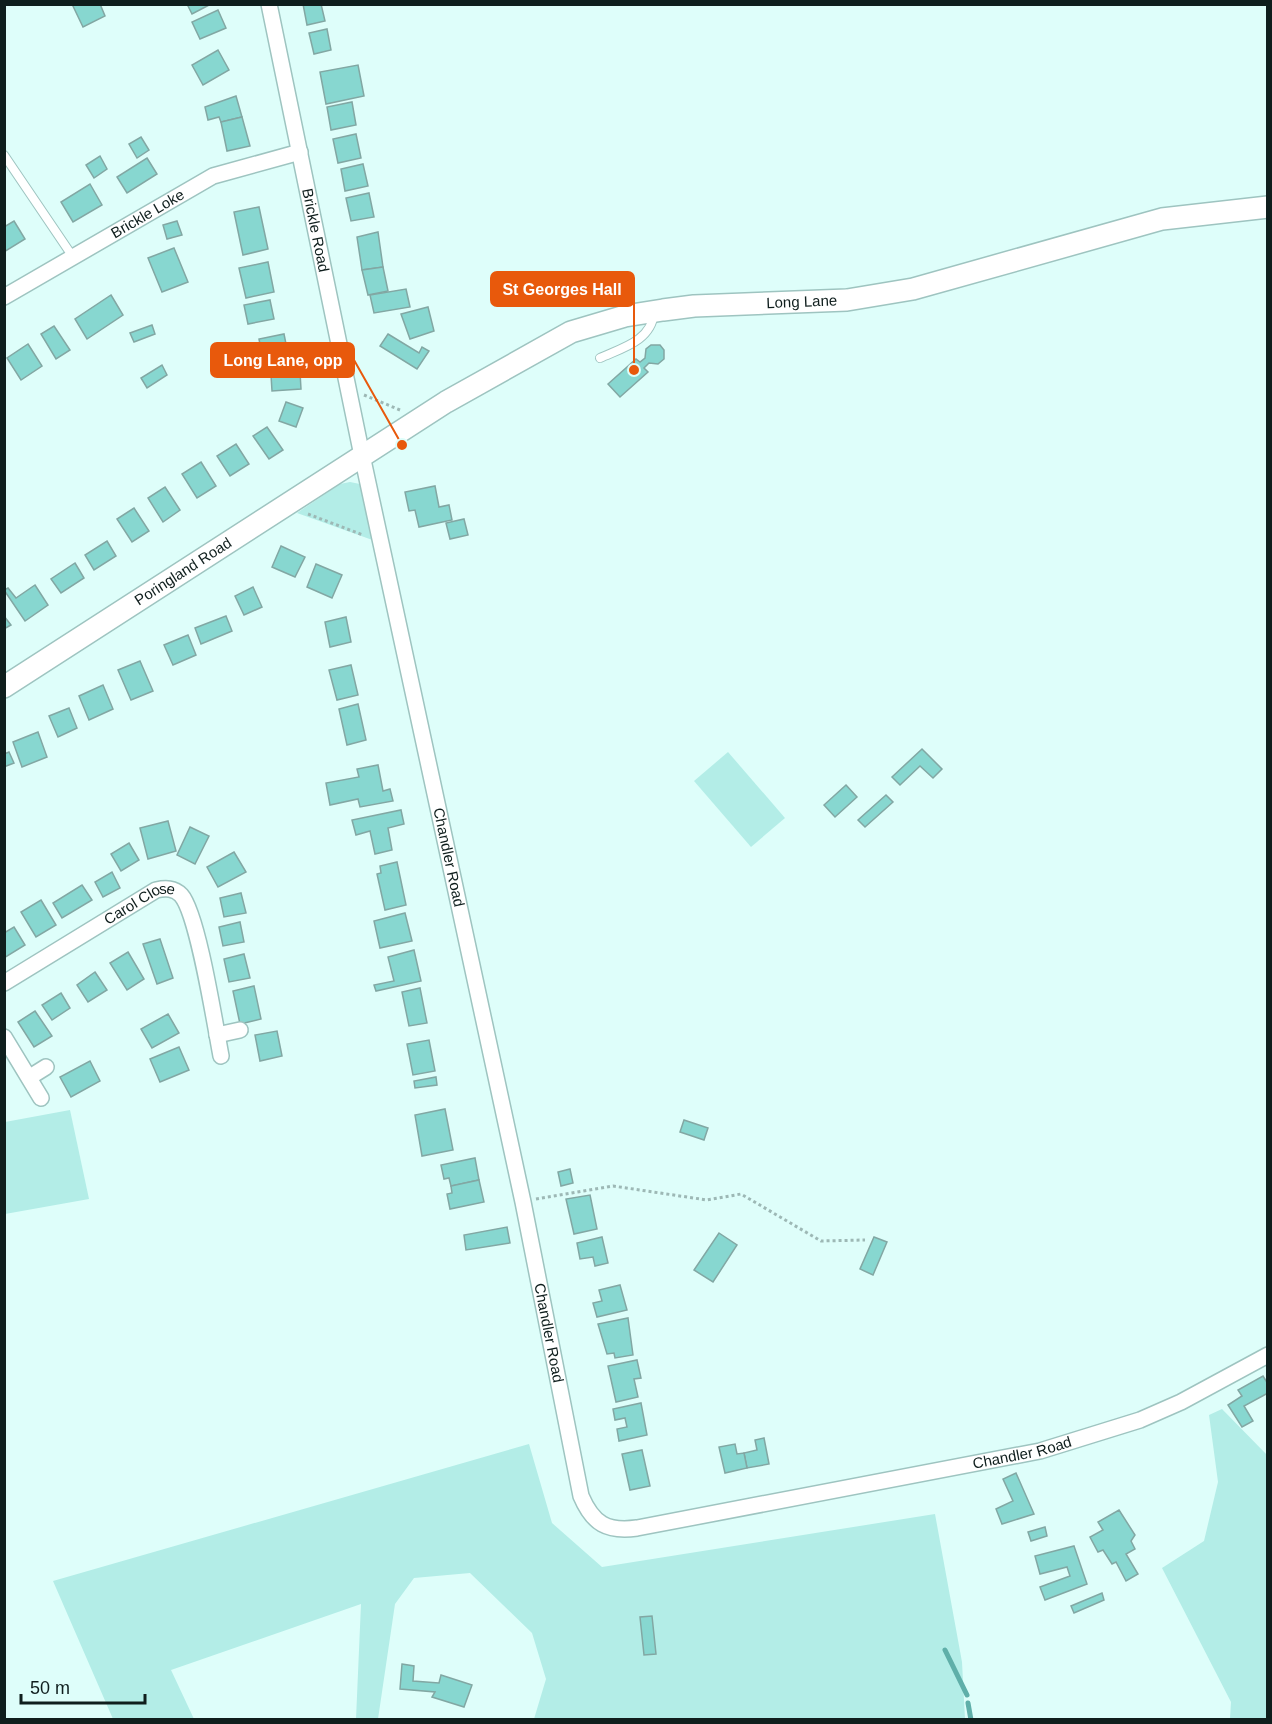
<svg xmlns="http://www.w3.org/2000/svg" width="1272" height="1724" font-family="Helvetica,sans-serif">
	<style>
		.green { fill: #b3ede7 }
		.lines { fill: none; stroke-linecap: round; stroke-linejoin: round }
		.stream { stroke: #5fafa9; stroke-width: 5 }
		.building { fill: #87d7d0; stroke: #82a7a3; stroke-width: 1.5 }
		.lane-casing { stroke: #9ec4c0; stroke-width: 10 }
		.street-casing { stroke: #9ec4c0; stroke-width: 18 }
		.secondary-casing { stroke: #9ec4c0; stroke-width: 24 }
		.path { stroke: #9db8b5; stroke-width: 3; stroke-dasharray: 3 3; stroke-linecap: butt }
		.lane { stroke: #fff; stroke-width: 8 }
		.street { stroke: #fff; stroke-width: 15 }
		.secondary { stroke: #fff; stroke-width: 21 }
		.labels { text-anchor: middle; stroke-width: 5; stroke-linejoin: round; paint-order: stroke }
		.street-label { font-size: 15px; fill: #0f1e1d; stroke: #defefa }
		.leader { fill: none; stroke: #e8590c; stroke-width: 2 }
		.callout-dot { fill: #e8590c; stroke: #defefa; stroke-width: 2 }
		.callout { fill: #e8590c; stroke: #e8590c; stroke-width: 2 }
		.callout-label { font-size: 16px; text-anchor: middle; font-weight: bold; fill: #fff }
	</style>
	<rect width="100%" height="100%" fill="#defefa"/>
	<g class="green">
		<path d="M350,482l10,2 3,4 15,54 -81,-29 43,-29z"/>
		<path d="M728,752l57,66 -34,29 -57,-66z"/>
		<path d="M70,1110l19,89 -84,15v-92z"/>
		<path d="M1222,1409l45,46v264h-37l1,-17 -69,-134 42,-27 14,-59 -9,-67z"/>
		<path d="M529,1444l23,79 50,44 333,-53 27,148 3,57h-431l12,-40 -14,-46 -62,-60 -56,5 -19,26 -17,115h-22l5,-115 -190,66 23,49h-81l-60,-138z"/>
	</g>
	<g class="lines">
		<g class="stream">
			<path d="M945,1650l22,45"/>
			<path d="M968,1703l3,17"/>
		</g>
	</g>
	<g class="building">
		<path d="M72,4h28l5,12 -22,11z"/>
		<path d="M187,4h24l-19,10z"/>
		<path d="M303,4h18l4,17 -18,4z"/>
		<path d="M218,10l8,18 -26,11 -8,-17z"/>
		<path d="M327,29l4,21 -17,4 -5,-21z"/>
		<path d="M218,50l11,20 -26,15 -11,-20z"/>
		<path d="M358,65l6,31 -38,8 -6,-32z"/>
		<path d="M236,96l6,21 -21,5 -2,-5 -11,3 -3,-13z"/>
		<path d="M352,102l4,23 -25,5 -4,-23z"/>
		<path d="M242,117l8,29 -23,5 -6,-29z"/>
		<path d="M356,134l5,24 -23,5 -5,-24z"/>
		<path d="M141,137l8,13 -12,8 -8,-14z"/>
		<path d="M100,156l7,13 -13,9 -8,-13z"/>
		<path d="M147,158l10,16 -30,19 -10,-16z"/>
		<path d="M363,164l5,22 -23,5 -4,-22z"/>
		<path d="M90,184l12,21 -29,17 -12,-20z"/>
		<path d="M369,193l5,24 -23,4 -5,-23z"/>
		<path d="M259,207l9,42 -25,6 -9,-43z"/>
		<path d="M14,221l11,18 -21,13v-25z"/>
		<path d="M177,221l5,14 -15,4 -4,-14z"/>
		<path d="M378,232l5,35 -21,3 -5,-33z"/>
		<path d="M174,248l14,34 -26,10 -14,-34z"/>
		<path d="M268,262l6,30 -28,6 -7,-30z"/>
		<path d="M383,267l5,24 -20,4 -6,-25z"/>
		<path d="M406,289l4,18 -36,6 -4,-18z"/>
		<path d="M111,295l12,20 -36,24 -12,-20z"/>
		<path d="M270,300l4,19 -26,5 -4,-19z"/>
		<path d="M428,307l6,24 -24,8 -9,-25z"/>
		<path d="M152,325l3,9 -21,8 -4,-9z"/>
		<path d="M54,326l16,24 -14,9 -15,-25z"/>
		<path d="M284,334l6,30 -25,6 -6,-31z"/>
		<path d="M388,334l31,19 3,-6 7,4 -12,18 -37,-23z"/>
		<path d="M28,344l14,22 -21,14 -14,-22z"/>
		<path d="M651,345h9l4,5v9l-6,5 -9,-1 -5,5 4,4 -28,25 -12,-13 28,-25 4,3 5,-4 1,-9z"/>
		<path d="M162,365l5,10 -20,13 -6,-10z"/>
		<path d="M300,372l1,17 -29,2 -1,-16z"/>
		<path d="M286,402l17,6 -7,19 -17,-6z"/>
		<path d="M267,427l16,23 -14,9 -16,-23z"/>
		<path d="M236,444l13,20 -19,12 -13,-20z"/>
		<path d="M201,462l15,24 -19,12 -15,-24z"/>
		<path d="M435,486l4,21 10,-2 3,15 -33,7 -4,-17 -6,1 -4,-19z"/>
		<path d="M165,487l15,23 -17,12 -15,-24z"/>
		<path d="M134,508l15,23 -17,11 -15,-23z"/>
		<path d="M464,519l4,16 -18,4 -4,-16z"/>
		<path d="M107,541l9,15 -22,14 -9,-15z"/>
		<path d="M281,546l24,11 -10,20 -23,-10z"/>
		<path d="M75,563l9,15 -23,15 -10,-14z"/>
		<path d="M316,564l26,11 -10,23 -25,-11z"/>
		<path d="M35,585l13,20 -23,16 -21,-31 4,-2 8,10z"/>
		<path d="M253,587l9,20 -18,8 -9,-19z"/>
		<path d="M4,616l7,9 -7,4z"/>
		<path d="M226,616l6,15 -31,13 -6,-16z"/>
		<path d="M346,617l5,25 -21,5 -5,-25z"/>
		<path d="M188,635l8,20 -23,10 -9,-20z"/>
		<path d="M140,661l13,30 -22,9 -13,-30z"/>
		<path d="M351,665l7,30 -21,5 -8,-30z"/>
		<path d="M103,685l10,24 -24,11 -10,-24z"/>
		<path d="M358,704l8,36 -19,5 -8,-36z"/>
		<path d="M69,708l8,20 -19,9 -9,-21z"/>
		<path d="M38,732l9,25 -25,10 -9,-25z"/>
		<path d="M922,749l20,20 -9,9 -13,-12 -20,19 -8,-8z"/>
		<path d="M9,752l5,11 -10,4v-13z"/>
		<path d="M378,765l5,26 7,-2 3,12 -33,6 -2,-8 -28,6 -4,-22 33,-6 -2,-8z"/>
		<path d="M846,785l11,12 -22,20 -11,-12z"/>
		<path d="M886,795l7,7 -28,25 -7,-7z"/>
		<path d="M401,810l3,14 -16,4 4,22 -17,4 -5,-23 -14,4 -4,-15z"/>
		<path d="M168,821l8,30 -28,8 -8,-31z"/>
		<path d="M190,827l19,9 -14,28 -18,-9z"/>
		<path d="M129,843l10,17 -18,11 -10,-17z"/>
		<path d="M234,852l12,20 -28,15 -11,-20z"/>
		<path d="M397,862l9,43 -21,5 -8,-36 4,-1 -1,-7z"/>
		<path d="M112,872l8,16 -17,9 -8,-15z"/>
		<path d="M82,885l10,15 -30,18 -9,-15z"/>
		<path d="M241,893l5,20 -22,4 -4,-19z"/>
		<path d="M41,900l15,25 -20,12 -15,-25z"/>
		<path d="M405,913l7,28 -32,7 -6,-27z"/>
		<path d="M240,922l4,20 -21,4 -4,-19z"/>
		<path d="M14,927l11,18 -21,13v-25z"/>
		<path d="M160,939l13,39 -16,6 -14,-40z"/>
		<path d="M414,950l7,31 -45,10 -2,-6 20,-4 -6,-24z"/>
		<path d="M128,952l16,27 -17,11 -17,-27z"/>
		<path d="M244,954l6,24 -21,4 -5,-23z"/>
		<path d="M95,972l12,18 -19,12 -11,-17z"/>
		<path d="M254,986l7,33 -21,5 -7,-33z"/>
		<path d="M420,988l7,35 -18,3 -7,-34z"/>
		<path d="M61,993l9,15 -18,12 -10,-15z"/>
		<path d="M35,1011l17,25 -18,11 -16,-25z"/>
		<path d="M168,1014l11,19 -27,15 -11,-19z"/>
		<path d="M277,1031l5,25 -22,5 -5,-26z"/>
		<path d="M429,1040l6,31 -22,4 -6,-31z"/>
		<path d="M179,1047l10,23 -29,12 -10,-23z"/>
		<path d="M90,1061l10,20 -29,16 -11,-20z"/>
		<path d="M436,1077l1,8 -22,3 -1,-7z"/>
		<path d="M445,1109l8,41 -31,6 -7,-41z"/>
		<path d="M684,1120l24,8 -4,12 -24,-8z"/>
		<path d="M475,1158l4,22 -28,6 -2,-8 -5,1 -3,-14z"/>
		<path d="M570,1169l3,14 -12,3 -3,-14z"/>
		<path d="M479,1180l5,22 -34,7 -3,-15 5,-1 -1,-7z"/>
		<path d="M590,1195l7,34 -23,5 -8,-35z"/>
		<path d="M507,1227l3,16 -44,7 -2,-15z"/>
		<path d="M719,1233l18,12 -24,37 -19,-12z"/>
		<path d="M602,1237l6,26 -13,3 -2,-9 -13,2 -3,-16z"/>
		<path d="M874,1237l13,5 -14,33 -13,-6z"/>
		<path d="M620,1285l7,25 -30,7 -4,-14 9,-2 -3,-11z"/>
		<path d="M628,1318l5,37 -18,3 -1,-5 -7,1 -9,-30z"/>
		<path d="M637,1360l4,18 -7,1 4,18 -22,5 -8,-36z"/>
		<path d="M1263,1376l5,8v9l-24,13 9,15 -11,6 -14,-22 14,-9 -4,-6z"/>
		<path d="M641,1403l6,32 -28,6 -2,-12 10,-2 -2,-9 -10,2 -2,-11z"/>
		<path d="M764,1438l5,26 -22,4 -3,-15 13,-3 -2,-10z"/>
		<path d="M735,1444l2,10 7,-1 3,15 -22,5 -6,-26z"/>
		<path d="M642,1450l8,36 -20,4 -8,-36z"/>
		<path d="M1016,1473l18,41 -32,10 -6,-15 17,-8 -10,-22z"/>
		<path d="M1119,1510l16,25 -4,6 4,8 -9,5 12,20 -12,7 -10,-19 -4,2 -9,-14 -5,2 -8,-15 13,-7 -5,-8z"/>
		<path d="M1045,1527l2,9 -16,5 -3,-9z"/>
		<path d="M1074,1546l13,38 -42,16 -5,-13 30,-11 -3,-9 -27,7 -5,-18z"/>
		<path d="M1102,1593l2,7 -30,13 -3,-7z"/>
		<path d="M652,1616l4,38 -12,1 -4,-38z"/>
		<path d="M402,1664l12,2 -1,15 26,2 2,-8 31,10 -8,22 -32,-10 3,-5 -35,-3z"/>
	</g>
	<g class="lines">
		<g class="lane-casing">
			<g id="lane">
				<path d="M4,155l69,102"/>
				<path d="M600,358c22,-10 51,-17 54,-45"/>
			</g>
		</g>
		<g class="street-casing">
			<g id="street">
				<path id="s1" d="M269,4l91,442 163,756 58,294c12,28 26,36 56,32l403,-77 100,-31 41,-18 87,-47"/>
				<path id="s2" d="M4,297l209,-121 87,-24"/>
				<path id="s3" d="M4,983l152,-93c10,-2 18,-2 25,5 17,19 34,130 40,161"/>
				<path d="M217,1035l23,-5"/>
				<path d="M4,1037l37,61"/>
				<path d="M30,1077l16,-10"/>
			</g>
		</g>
		<g class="secondary-casing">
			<g id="secondary">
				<path id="s4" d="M4,687l442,-285 125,-70 54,-16 38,-6 31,-4 153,-6 66,-11 249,-70 106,-12"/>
			</g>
		</g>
		<g class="path">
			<path d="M364,395l36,15"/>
			<path d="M308,514l55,21"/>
			<path d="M536,1199l77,-13 94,14 34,-6 80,47 44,-1"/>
		</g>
		<use href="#lane" class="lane"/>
		<use href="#street" class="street"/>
		<use href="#secondary" class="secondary"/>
	</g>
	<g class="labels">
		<g class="street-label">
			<text dy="5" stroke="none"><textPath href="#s2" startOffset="166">Brickle Loke</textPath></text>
			<text dy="5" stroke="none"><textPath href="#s1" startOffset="231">Brickle Road</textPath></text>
			<text dy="5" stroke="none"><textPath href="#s4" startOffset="903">Long Lane</textPath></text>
			<text dy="5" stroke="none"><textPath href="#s4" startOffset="213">Poringland Road</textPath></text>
			<text dy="5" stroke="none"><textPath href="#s1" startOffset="872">Chandler Road</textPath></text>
			<text dy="5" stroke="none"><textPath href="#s3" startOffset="158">Carol Close</textPath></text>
			<text dy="5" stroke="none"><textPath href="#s1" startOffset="1358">Chandler Road</textPath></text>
			<text dy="5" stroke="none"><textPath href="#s1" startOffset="1988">Chandler Road</textPath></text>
		</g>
	</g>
	<path class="leader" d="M634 370L634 289M402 445L354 360"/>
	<g class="callout-dot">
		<circle cx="634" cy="370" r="6"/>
		<circle cx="402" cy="445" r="6"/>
	</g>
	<g class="callout">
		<rect x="491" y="272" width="143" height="34" rx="6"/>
		<rect x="211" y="343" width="143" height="34" rx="6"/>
	</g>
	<g class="callout-label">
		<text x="562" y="295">St Georges Hall</text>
		<text x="283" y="366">Long Lane, opp</text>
	</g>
	<rect width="1272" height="1724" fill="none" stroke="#0f1e1d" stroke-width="12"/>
	<path d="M21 1694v9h124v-9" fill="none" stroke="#0f1e1d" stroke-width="3"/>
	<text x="30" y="1694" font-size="18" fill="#0f1e1d" stroke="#defefa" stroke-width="4.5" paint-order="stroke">50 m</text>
</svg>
